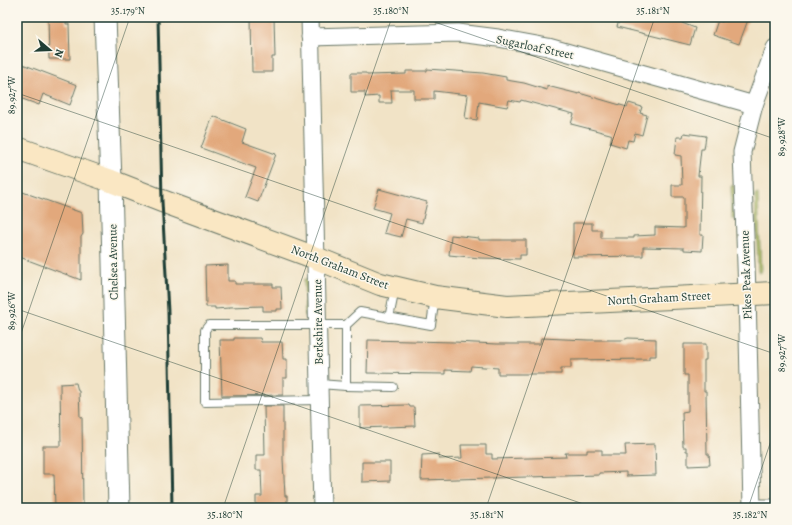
<svg xmlns="http://www.w3.org/2000/svg" width="792" height="525" font-family="Alegreya,serif">
	<style>
		.green { fill: #afbb5c; stroke: #677c48 }
		.building { fill: #e2a87c }
		.lines { fill: none; stroke-linecap: round; stroke-linejoin: round }
		.service-casing { stroke: #687767; stroke-width: 10 }
		.minor-casing { stroke: #687767; stroke-width: 19 }
		.tertiary-casing { stroke: #687767; stroke-width: 23 }
		.secondary-casing { stroke: #687767; stroke-width: 24 }
		.service { stroke: #fff; stroke-width: 8 }
		.minor { stroke: #fff; stroke-width: 17 }
		.tertiary { stroke: #fff; stroke-width: 21 }
		.secondary { stroke: #fae7c3; stroke-width: 22 }
		.rail { stroke: #1f3d34; stroke-width: 3 }
		.ticks { fill: none; stroke: #1f3d34; stroke-width: 1; stroke-opacity: 0.45 }
		.labels { text-anchor: middle; stroke-width: 3; stroke-linejoin: round; paint-order: stroke }
		.street-label { font-size: 12px; fill: #1f3d34; stroke: #fbf7ec }
		.neatline { fill: none; stroke: #1f3d34; stroke-width: 1.5 }
		.ticks-label { font-size: 10px; text-anchor: middle; fill: #1f3d34 }
	</style>
	<rect width="100%" height="100%" fill="#fbf7ec"/>
	<filter id="ink" filterUnits="userSpaceOnUse"><feTurbulence type="fractalNoise" baseFrequency=".025" numOctaves="2"/><feDisplacementMap in="SourceGraphic" scale="8" xChannelSelector="R" yChannelSelector="G"/><feConvolveMatrix kernelMatrix="1 2 1 2 8 2 1 2 1" color-interpolation-filters="sRGB"/></filter>
	<filter id="wash" filterUnits="userSpaceOnUse"><feTurbulence type="fractalNoise" baseFrequency=".012" numOctaves="4" result="noise"/><feDisplacementMap in="SourceGraphic" scale="16" xChannelSelector="R" yChannelSelector="G"/><feGaussianBlur stdDeviation="0.9" result="paint"/><feColorMatrix in="noise" values="0 0 0 0 0 0 0 0 0 0 0 0 0 0 0 0 0 1.4 0 .05"/><feComposite in="paint" operator="in"/></filter>
	<g filter="url(#wash)">
		<rect width="100%" height="100%" fill="#f1e3c6"/>
		<g class="green">
			<path d="M731,185h3l1,34h-3z"/>
			<path d="M755,194h3l3,78h-3z"/>
			<path d="M304,279h3l1,36 -3,1z"/>
		</g>
		<g id="blocks">
			<g class="building">
				<path d="M48,17h18v7h3l1,35h-21z"/>
				<path d="M251,17h23l1,40h-3v15h-20z"/>
				<path d="M620,17h63l-1,6 13,5 -5,17 -73,-18z"/>
				<path d="M724,17h25l-10,27 -26,-9 5,-15 4,2z"/>
				<path d="M17,62l60,23 -7,20 -27,-11 -4,11 -22,-8z"/>
				<path d="M427,69l56,4 23,4v3l18,3 23,7v-4l32,8v-1l48,14 2,-4 13,4 -2,6 7,2 -5,20 -7,-2 -2,8 -5,-1 -2,8 -16,-5 2,-8 -2,-1 -39,-10 3,-10 -53,-14 -1,2 -11,-2 -2,7 -28,-5 -2,18 -12,-2 3,-23 -34,-4v8h-20v-9h-23l1,13h-13v-7l-14,1v-5h-14v-19h15l1,2 39,-1v-3h21z"/>
				<path d="M213,116l33,13 -4,13 34,12 -18,48 -13,-5 11,-29 -55,-20z"/>
				<path d="M684,133l22,3 -2,13h-3l-3,27h3l-1,59h3l-1,16 -18,-1v-2l-41,-1v9l-70,1v-34h19v7h9v8h33v-2l21,-1v-8l29,1v-31h-12v-12h10l-1,-29 -6,-1 2,-18h6z"/>
				<path d="M379,189l48,13 -5,21 -16,-4 -5,18 -17,-4 6,-20 -17,-5z"/>
				<path d="M17,190l65,23 1,21 -2,3v43l-64,-24z"/>
				<path d="M451,235l28,3v2h47v15h-6v4l-40,-1 -31,-3z"/>
				<path d="M228,265v16h7v3h38v3h8l1,22h-5v2h-14v-5l-34,1v1l-14,1v-2h-9l-1,-41z"/>
				<path d="M234,338h26l1,4h21l1,17h4v19h-4v17l-61,1 -2,-56h14z"/>
				<path d="M541,338l47,2h35l5,-2 28,1v17h-7v3l-78,1v8h-10v6h-63v-6l-27,-2 -1,5 -25,-1v4l-78,-1 1,-33 86,2 43,2h43z"/>
				<path d="M684,344h22v16h-2v31h2l1,63h2l1,11 -22,1v-15h-2v-4h-3l-1,-35 6,-1v-36h-4z"/>
				<path d="M76,383l2,8h1l1,26h2l1,89h-4v2l-24,-1 -1,-33h-11v-28h18l-1,-62z"/>
				<path d="M409,405l1,2h4l1,19 -55,2v-22z"/>
				<path d="M264,406h19v53l2,37h2v12h-31v-12h6l-1,-26h-5v-15h9z"/>
				<path d="M655,444l1,31 -30,1v-4l-27,1v2l-178,5 1,-25 17,-1v5l23,-1 -1,-13h25v9h6v5l74,-2 -1,-4h22v-3h15v5h24l-1,-10z"/>
				<path d="M362,462h28v19l-28,1z"/>
			</g>
		</g>
	</g>
	<g filter="url(#ink)">
		<use href="#blocks" fill-opacity="0" stroke="#687767" stroke-width="1"/>
		<g class="lines">
			<g class="service-casing">
				<g id="service">
					<path d="M389,318l6,-29"/>
					<path d="M319,384l27,2"/>
					<path d="M393,387l-47,-1v-61l14,-13 71,13 4,-28"/>
					<path d="M320,400l-115,2v-72l4,-5h137"/>
				</g>
			</g>
			<g class="minor-casing">
				<g id="minor">
					<path d="M310,17l12,491"/>
					<path d="M310,37l148,-4 40,5 50,9 206,58"/>
					<path d="M752,508l-5,-215 -5,-141 12,-47 21,-57"/>
					<path d="M761,508h14"/>
				</g>
			</g>
			<g class="tertiary-casing">
				<path id="tertiary" d="M105,17l6,164 8,327"/>
			</g>
			<g class="secondary-casing">
				<path id="secondary" d="M17,148l94,33 51,20 154,57 64,26 55,13 72,9 268,-13"/>
			</g>
			<use href="#service" class="service"/>
			<use href="#minor" class="minor"/>
			<use href="#tertiary" class="tertiary"/>
			<use href="#secondary" class="secondary"/>
			<path class="rail" d="M158,17l4,184 6,111 4,196"/>
		</g>
	</g>
	<path class="ticks" d="M420,17l355,122M17,93l758,261M17,309l578,199M17,345l113,-328M223,508l169,-491M486,508l169,-491M748,508l27,-79"/>
	<g class="labels">
		<g class="street-label">
			<text transform="translate(535 47) rotate(12)" y="4">Sugarloaf Street</text>
			<text transform="translate(113 262) rotate(-91)" y="4">Chelsea Avenue</text>
			<text transform="translate(340 267) rotate(21)" y="4">North Graham Street</text>
			<text transform="translate(746 275) rotate(-92)" y="4">Pikes Peak Avenue</text>
			<text transform="translate(659 298) rotate(-3)" y="4">North Graham Street</text>
			<text transform="translate(318 322) rotate(-91)" y="4">Berkshire Avenue</text>
		</g>
	</g>
	<rect width="792" height="525" fill="none" stroke="#fbf7ec" stroke-width="44"/>
	<g transform="translate(50 50) rotate(109)" stroke="#fbf7ec" stroke-width="3" paint-order="stroke">
	<path d="M0-3L7 15L0 10L-7 15Z" fill="#1f3d34"/>
	<text y="-6" font-size="11" font-weight="bold" text-anchor="middle" fill="#1f3d34">N</text>
	</g>
	<rect x="22" y="22" width="748" height="481" class="neatline"/>
	<g class="ticks-label">
		<text x="128" y="14">35.179°N</text>
		<text x="391" y="14">35.180°N</text>
		<text x="653" y="14">35.181°N</text>
		<text transform="translate(11 95) rotate(-90)" y="4">89.927°W</text>
		<text transform="translate(781 137) rotate(-90)" y="4">89.928°W</text>
		<text transform="translate(11 311) rotate(-90)" y="4">89.926°W</text>
		<text transform="translate(781 353) rotate(-90)" y="4">89.927°W</text>
		<text x="225" y="518">35.180°N</text>
		<text x="487" y="518">35.181°N</text>
		<text x="750" y="518">35.182°N</text>
	</g>
</svg>
